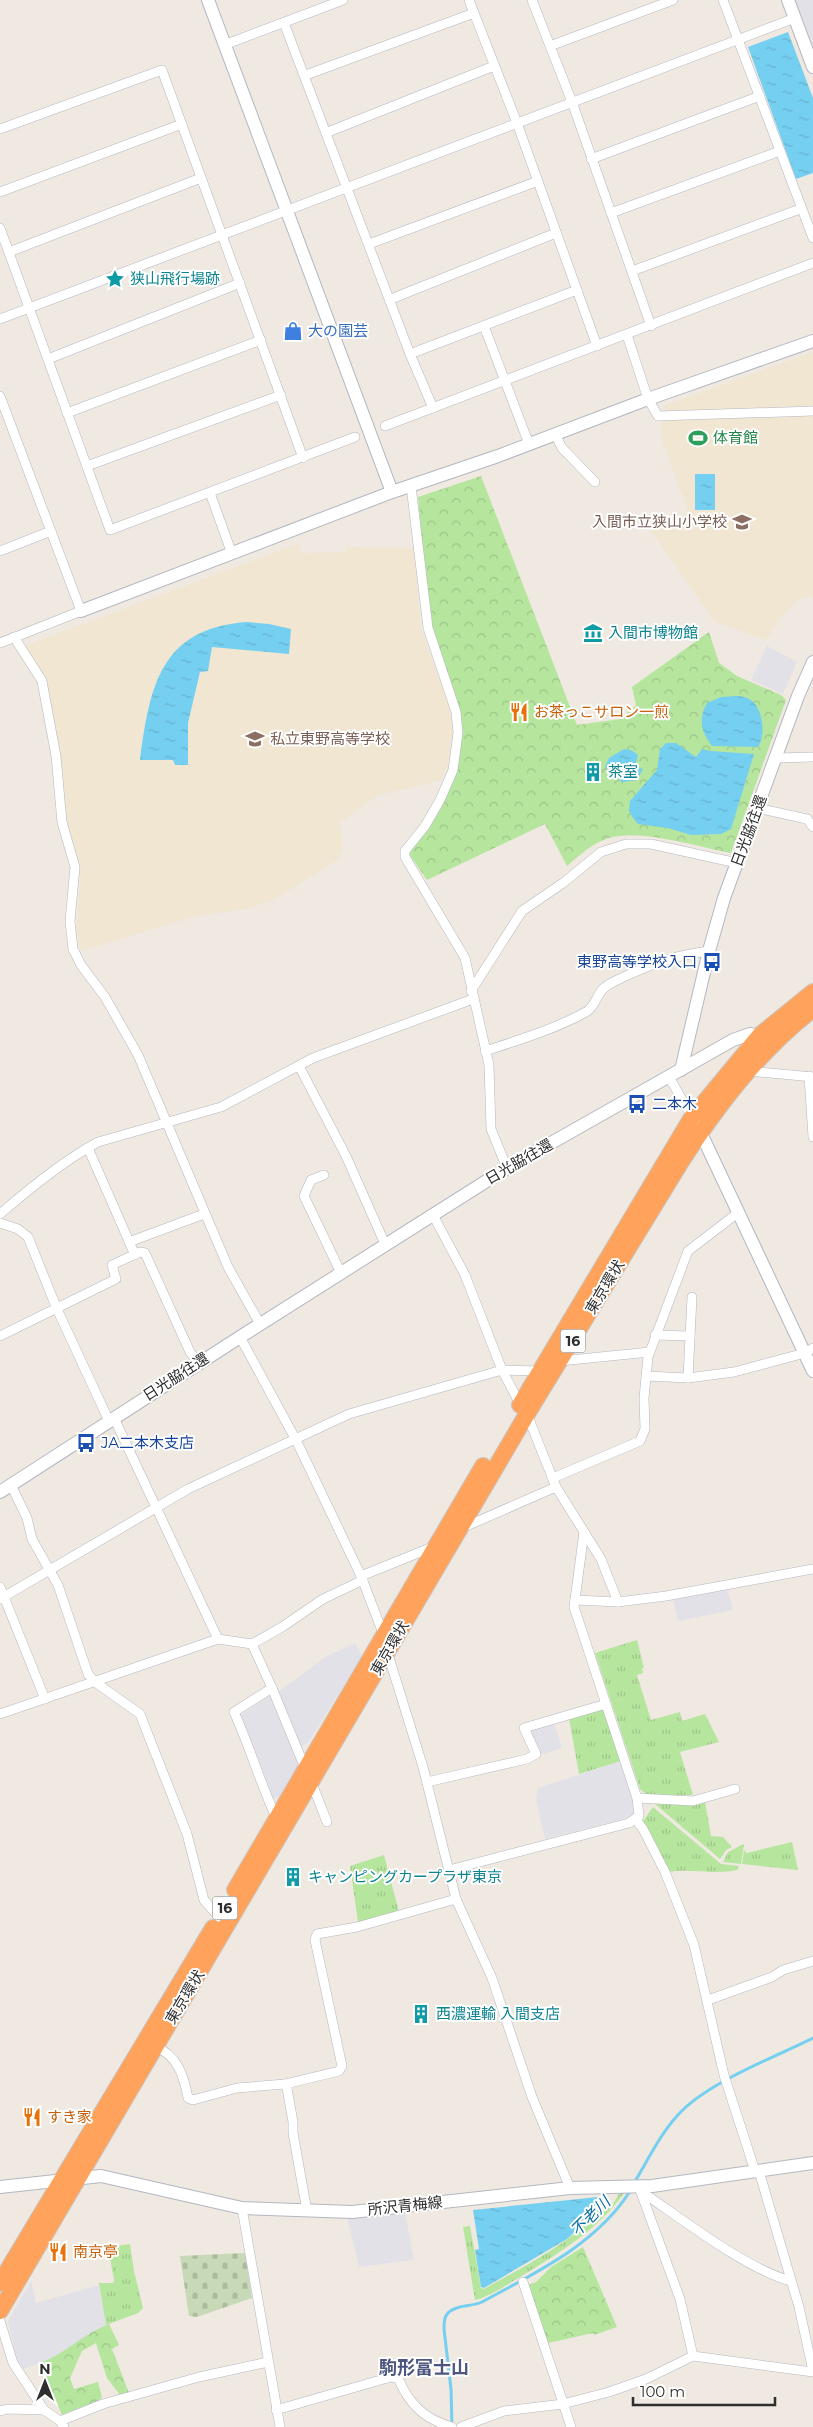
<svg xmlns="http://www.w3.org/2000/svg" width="813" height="2427" font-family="Montserrat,'Noto Sans JP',sans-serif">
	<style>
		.industrial { fill: #e3e1e8 }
		.education { fill: #f0e6d1 }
		.grass { fill: url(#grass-tufts) }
		.forest { fill: url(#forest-crowns) }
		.cemetery { fill: url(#cemetery-stones) }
		.water { fill: url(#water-ripples) }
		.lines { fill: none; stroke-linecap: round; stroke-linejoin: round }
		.stream { stroke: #75cff0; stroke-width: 3 }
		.street-casing { stroke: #b4b7c1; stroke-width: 10 }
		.secondary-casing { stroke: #b4b7c1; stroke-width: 14 }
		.highway-casing { stroke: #c9c9c9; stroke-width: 18 }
		.street { stroke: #fff; stroke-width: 9 }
		.secondary { stroke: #fff; stroke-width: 12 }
		.highway { stroke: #ffa35c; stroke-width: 16 }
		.labels { text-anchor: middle; stroke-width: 4; stroke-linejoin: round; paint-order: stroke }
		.shield { fill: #fff; stroke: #6d6d6d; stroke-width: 1 }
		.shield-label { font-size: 14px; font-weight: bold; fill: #2e2e2e }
		.culture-label { font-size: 15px; fill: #0d838f; stroke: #fff; text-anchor: start }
		.shop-label { font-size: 15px; fill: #366cbe; stroke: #fff; text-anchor: start }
		.leisure-label { font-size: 15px; fill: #27864d; stroke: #fff; text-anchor: start }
		.education-label { font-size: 15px; fill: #785e54; stroke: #fff; text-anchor: end }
		.food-label { font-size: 15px; fill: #c56008; stroke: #fff; text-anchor: start }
		.street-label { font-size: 15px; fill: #2e2e2e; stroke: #fff }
		.transit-label { font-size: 15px; fill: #164399; stroke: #fff; text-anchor: start }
		.water-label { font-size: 16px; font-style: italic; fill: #0d6fa3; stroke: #fff }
		.quarter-label { font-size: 18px; font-weight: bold; fill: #4d5680; stroke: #fff }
	</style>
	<defs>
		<pattern id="grass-tufts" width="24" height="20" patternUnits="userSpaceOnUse" patternTransform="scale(1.25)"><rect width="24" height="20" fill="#b6e59e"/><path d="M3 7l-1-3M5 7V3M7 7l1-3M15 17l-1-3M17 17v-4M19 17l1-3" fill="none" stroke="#9dc588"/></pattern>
		<pattern id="forest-crowns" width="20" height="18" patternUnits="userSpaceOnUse" patternTransform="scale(1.25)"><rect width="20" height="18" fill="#b6e59e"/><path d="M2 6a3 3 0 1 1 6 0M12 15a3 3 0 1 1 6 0" fill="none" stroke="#9dc588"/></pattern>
		<pattern id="cemetery-stones" width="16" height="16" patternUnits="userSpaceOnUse" patternTransform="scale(1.25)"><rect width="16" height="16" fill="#c8d9b8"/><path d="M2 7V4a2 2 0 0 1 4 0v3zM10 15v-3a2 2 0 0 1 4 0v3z" fill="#acbb9e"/></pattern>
		<pattern id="water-ripples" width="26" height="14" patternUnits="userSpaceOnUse" patternTransform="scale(1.25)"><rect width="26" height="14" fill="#75cff0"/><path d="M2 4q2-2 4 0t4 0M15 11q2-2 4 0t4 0" fill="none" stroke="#66b2ce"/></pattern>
	</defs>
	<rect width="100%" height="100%" fill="#efe9e1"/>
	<g class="industrial">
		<path d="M795,0h18v49z"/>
		<path d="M767,646l30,16 -14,32 -32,-14z"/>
		<path d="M727,1588l6,22 -55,11 -5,-23z"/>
		<path d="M355,1643l7,13 -54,87 -10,4 -20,-55 49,-36z"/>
		<path d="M272,1694l28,68 -21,35 -7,2 -32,-83z"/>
		<path d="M554,1723l8,25 -22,7 -11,-24z"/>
		<path d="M621,1761l16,50 -3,5 -89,23 -9,-40 2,-11z"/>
		<path d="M405,2212l9,48 -55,7 -12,-50h35l1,-3z"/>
		<path d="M31,2281l5,22 63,-18 7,40 -42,25 -9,8 -32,11 -7,-12 -8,-36z"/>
	</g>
	<g class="education">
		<path d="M813,352v54l-150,6v-6z"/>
		<path d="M813,413v187l-3,-4 -11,3 -18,18 -15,23 -51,-18 -64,-91 38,-18 -27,-73 -1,-21z"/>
		<path d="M300,543v10l46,-1v-5l68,1 7,81 28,76 5,22 -1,24 -12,29 -62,15 -39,27 3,28 -7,11 -59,37 -26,10 -59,9 -111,34 -5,-15 5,-68 -15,-49 -6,-60 -12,-70 -3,-14 -21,-29z"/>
	</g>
	<g class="grass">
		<path d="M637,1640l7,28h-2l1,5 -6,2 14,45 29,-8 2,9 23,-7 14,28 -39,10 13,43h-46l-7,-6 -45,-136z"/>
		<path d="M601,1709l5,2 15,50 -42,13 -10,-56z"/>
		<path d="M705,1802l6,34 12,1 9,10 -6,3 -6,9 -65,-55 37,1z"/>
		<path d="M653,1807l68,57 18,2 -2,4c-23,5 -46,-2 -69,2l-25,-51z"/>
		<path d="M792,1842l6,28 -56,-6 2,-14 3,3z"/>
		<path d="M744,1844l-3,20 -18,-2 5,-10z"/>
		<path d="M384,1855l15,57 -41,10 -8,-56z"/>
		<path d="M620,2192h5c-27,38 -66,61 -105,85 -14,8 -29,19 -45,23l-12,-73 7,-1 11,62 3,1c26,-15 107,-56 115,-83h8l3,3z"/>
		<path d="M130,2244l4,27 9,37 -5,5 -32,12 -7,-42h14l1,-3 -6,-33z"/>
	</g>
	<g class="forest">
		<path d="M481,476l96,249 43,-6 16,-14 -4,-18 77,-55 10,31 18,13 44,19 5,5 -55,153c-32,-6 -92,-25 -122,-15 -17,5 -29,17 -42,28l-22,-42 -118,56 -20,-29 36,-51 18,-68 -31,-104 -12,-131z"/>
		<path d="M583,2247l34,80 -23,8 -1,-2 -45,10 -20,-58 8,-3 15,-15z"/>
		<path d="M109,2324l10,21 -7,4 17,44 -9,2 -13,-17 -11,-35 -14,8 -12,27 4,11 24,-7 4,15 -5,5 -35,13 -22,-52c25,-9 44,-30 69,-39z"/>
	</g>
	<path class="cemetery" d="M245,2253l7,45 -55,19 -8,-1 -9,-60z"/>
	<g class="water">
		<path d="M788,32l25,66v75l-17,6 -48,-132z"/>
		<rect x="695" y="474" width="20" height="36"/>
		<path d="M246,622l23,2 22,5 -2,25 -77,-7 -4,24 -8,1 -12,51v42h-13l-2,-5h-33c10,-74 20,-131 106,-138z"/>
		<path d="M721,697c7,0 16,-2 23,0 19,4 23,37 14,50l-46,-1c-11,-14 -14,-27 -5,-43z"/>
		<path d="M666,743h10l20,14 6,-8 8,2 44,3 -23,75 -10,5 -30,1 -23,-7 -30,-4 -5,-6 -4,-7 1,-10 27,-31 3,-21z"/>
		<path d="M624,749l7,1 7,5 -3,12 8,2 -6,11 -15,2 -17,-15 4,-9z"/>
		<path d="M598,2197l-1,15 -30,27 -83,49 -3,-1 -6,-37 4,-1 -6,-39z"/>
	</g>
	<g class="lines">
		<g class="stream">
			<path d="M634,2183c14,-23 25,-47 43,-67 29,-33 96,-58 136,-78"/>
			<path d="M452,2426l-1,-37 -7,-60c0,-6 0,-13 5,-17 9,-8 23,-5 33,-10 53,-29 115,-58 148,-111"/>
		</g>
		<g class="street-casing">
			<g id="street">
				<path d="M469,0l48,123 80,223"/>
				<path d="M532,0l40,102 79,224"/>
				<path d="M723,0l90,238"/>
				<path d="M284,23l126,331 23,54"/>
				<path d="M224,45l119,-45"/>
				<path d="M550,46l123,-46"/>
				<path d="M306,75l168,-62"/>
				<path d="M0,129l162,-59 141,388"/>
				<path d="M328,132l166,-66"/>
				<path d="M591,159l169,-63"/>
				<path d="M0,192l182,-68"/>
				<path d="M611,213l169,-62"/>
				<path d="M0,228l110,302 245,-93"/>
				<path d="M369,244l169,-63"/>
				<path d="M9,252l192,-74"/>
				<path d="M632,271l168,-62"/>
				<path d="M391,299l165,-66"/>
				<path d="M0,319l795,-301"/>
				<path d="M484,326l45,118"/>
				<path d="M627,335l21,64 10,17 155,-5"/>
				<path d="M410,354l167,-64"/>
				<path d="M48,359l192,-76"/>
				<path d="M0,396l81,215 -81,32"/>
				<path d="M67,413l194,-73"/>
				<path d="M385,426l428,-163"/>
				<path d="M555,434l7,14 33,34"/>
				<path d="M87,466l194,-71"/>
				<path d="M411,486l17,142 28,84 2,21 -5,37 -13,30 -15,26 -20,25v6l60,101 24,107 2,64 16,39"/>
				<path d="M210,493l22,61"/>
				<path d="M0,551l51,-20"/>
				<path d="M14,637l28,44 2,11 12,64 6,66 13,45 -5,54 3,28 8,16 24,32 33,58 90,212 32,57"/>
				<path d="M776,758l37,-1"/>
				<path d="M757,808l50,11 6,8"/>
				<path d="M471,991l51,-80 41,-28 38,-31 25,-8h25l86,19"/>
				<path d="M485,1051c34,-11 70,-22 101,-39 10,-6 10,-17 18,-24 7,-6 16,-9 24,-13 28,-13 50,-20 81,-24"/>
				<path d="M299,1066l47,90 39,88"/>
				<path d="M749,1071l64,6"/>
				<path d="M809,1076l4,61"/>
				<path d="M669,1077l23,40"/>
				<path d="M88,1148l47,107"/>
				<path d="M324,1175l-13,5 -7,16 37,77"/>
				<path d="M0,1214c30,-26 63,-53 98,-72l123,-35 92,-49 160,-59"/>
				<path d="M433,1215l32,60 37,95 18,34"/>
				<path d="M0,1223l18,6 10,8 29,72 52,112"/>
				<path d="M129,1242l75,-28"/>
				<path d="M655,1335l35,1"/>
				<path d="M0,1336l116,-57 -4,-14 28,-13 5,1 45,99 8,11"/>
				<path d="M240,1337l56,103 65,136 23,60"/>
				<path d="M560,1361l90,-9"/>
				<path d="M646,1376l42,2 46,-6 71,-19 8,-5"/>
				<path d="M688,1378l4,-81"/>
				<path d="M527,1414l29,73 45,72 17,43"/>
				<path d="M114,1418l104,221"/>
				<path d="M553,1478l87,-37 5,-12 -1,-31 4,-41 40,-106 51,-39"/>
				<path d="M11,1485l16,33 5,21 26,46 30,89 7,8 45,32 47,120 17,66 15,17"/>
				<path d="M462,1528l94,-41"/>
				<path d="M361,1576l74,-30"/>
				<path d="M0,1587l45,112"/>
				<path d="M0,1599l188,-110 161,-75 153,-44 38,1"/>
				<path d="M575,1600l43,2 48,-6 147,-27"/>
				<path d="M252,1644l20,44 -38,24c16,35 26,71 42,105"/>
				<path d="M387,1651l36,116 33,132 36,79 40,119 38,91"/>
				<path d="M272,1688l33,80"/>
				<path d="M0,1714l218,-75 34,5 30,-17 41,-28 40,-19"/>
				<path d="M311,1781l16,41"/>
				<path d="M427,1782l100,-23 9,-5 -12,-26 82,-24"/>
				<path d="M637,1798l56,3 42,-12"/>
				<path d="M636,1820l7,9 22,43 29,73 30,130 31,96"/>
				<path d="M449,1870l180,-47 10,-7 -2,-18 -63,-191 10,-75"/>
				<path d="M708,2000l64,-23 11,-7 30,-9"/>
				<path d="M155,2047c22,7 29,29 33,51l5,2 44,-12 48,-4 54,-13 3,-5 -27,-126 2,-6 40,-7 99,-28"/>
				<path d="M285,2084l2,4 6,34v11l14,78"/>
				<path d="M759,2171l40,136 14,64"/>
				<path d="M639,2187l41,112 13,57"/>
				<path d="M642,2192c40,27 104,77 149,89"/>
				<path d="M242,2208l38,219"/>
				<path d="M523,2282l48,145"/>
				<path d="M0,2321l13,42 31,47 16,11 4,6"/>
				<path d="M276,2410l115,-33 7,1c11,26 26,41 54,49"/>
				<path d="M0,2411l7,-2 37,1"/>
				<path d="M60,2421l43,-17 96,-27 69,-15"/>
				<path d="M461,2427l43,-16 59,-7 46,-12 37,-13 47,-23 120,16"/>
			</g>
		</g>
		<g class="secondary-casing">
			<g id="secondary">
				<path d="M208,0l184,492"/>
				<path d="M788,0l25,67"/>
				<path d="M81,611l311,-119 106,-36 150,-57 165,-58"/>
				<path d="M681,1070l28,-119 15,-53 74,-202 15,-34"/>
				<path d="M698,1127l115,244"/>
				<path d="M0,1492l240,-155 267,-169 226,-128 17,-6 15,3"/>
				<path d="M0,2187l101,-11 141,32 110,4 218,-24 82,-2 161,-23"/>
			</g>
		</g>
		<g class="highway-casing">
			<g id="highway">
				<path d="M520,1405l172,-288 68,-82 53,-43"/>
				<path d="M235,1890l248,-424"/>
				<path d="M0,2283l213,-355"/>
				<path d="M0,2311l527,-897 152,-249c38,-59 79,-113 134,-156"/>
			</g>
		</g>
		<use href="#street" class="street"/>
		<use href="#secondary" class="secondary"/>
		<use href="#highway" class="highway"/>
	</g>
	<defs>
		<g id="sight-bare" transform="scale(1.5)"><path d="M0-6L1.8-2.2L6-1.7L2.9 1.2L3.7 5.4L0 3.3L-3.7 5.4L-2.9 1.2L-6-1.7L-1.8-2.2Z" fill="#0f9aa8" stroke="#fff" stroke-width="2.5" paint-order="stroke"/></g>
		<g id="shop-bare" transform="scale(1.5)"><path d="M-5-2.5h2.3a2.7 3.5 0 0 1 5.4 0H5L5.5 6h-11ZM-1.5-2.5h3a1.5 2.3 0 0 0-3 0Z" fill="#3f7fe0" stroke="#fff" stroke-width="2.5" paint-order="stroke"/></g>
		<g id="stadium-bare" transform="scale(1.5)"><path d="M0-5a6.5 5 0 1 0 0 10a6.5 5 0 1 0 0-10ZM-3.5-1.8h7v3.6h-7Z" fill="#2e9e5b" stroke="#fff" stroke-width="2.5" paint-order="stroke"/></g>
		<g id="school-bare" transform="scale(1.5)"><path d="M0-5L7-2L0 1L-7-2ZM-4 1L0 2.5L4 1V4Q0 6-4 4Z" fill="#8d6e63" stroke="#fff" stroke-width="2.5" paint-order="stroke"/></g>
		<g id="museum-bare" transform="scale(1.5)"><path d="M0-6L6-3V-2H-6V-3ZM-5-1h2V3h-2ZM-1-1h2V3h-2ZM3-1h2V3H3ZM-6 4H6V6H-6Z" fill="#0f9aa8" stroke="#fff" stroke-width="2.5" paint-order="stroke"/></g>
		<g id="restaurant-bare" transform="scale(1.5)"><path d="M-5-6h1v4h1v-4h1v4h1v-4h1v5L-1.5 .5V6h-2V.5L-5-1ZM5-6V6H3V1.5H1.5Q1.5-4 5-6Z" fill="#e8710a" stroke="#fff" stroke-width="2.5" paint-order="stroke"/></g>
		<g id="building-bare" transform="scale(1.5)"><path d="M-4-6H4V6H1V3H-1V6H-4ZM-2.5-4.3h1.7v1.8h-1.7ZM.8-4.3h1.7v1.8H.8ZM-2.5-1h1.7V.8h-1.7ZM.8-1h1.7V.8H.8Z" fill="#0f9aa8" stroke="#fff" stroke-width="2.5" paint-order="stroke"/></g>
		<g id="bus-bare" transform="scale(1.5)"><path d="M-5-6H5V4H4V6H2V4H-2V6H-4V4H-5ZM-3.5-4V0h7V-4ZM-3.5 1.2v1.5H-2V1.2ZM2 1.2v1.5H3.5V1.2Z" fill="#1a4fb4" stroke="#fff" stroke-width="2.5" paint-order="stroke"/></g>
	</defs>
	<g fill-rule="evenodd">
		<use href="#sight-bare" x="115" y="279"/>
		<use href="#shop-bare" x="293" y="331"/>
		<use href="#stadium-bare" x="698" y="438"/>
		<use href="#school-bare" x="742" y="522"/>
		<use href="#museum-bare" x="593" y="633"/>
		<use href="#restaurant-bare" x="519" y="712"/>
		<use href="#school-bare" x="255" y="739"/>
		<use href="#building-bare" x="593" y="772"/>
		<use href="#bus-bare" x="712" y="962"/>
		<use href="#bus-bare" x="637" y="1104"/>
		<use href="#bus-bare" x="86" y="1443"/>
		<use href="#building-bare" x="293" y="1877"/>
		<use href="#building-bare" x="421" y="2014"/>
		<use href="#restaurant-bare" x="32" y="2117"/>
		<use href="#restaurant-bare" x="58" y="2252"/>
	</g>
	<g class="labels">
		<g class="shield">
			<rect x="560.5" y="1329.5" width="25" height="23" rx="4"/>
			<rect x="212.5" y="1896.5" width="25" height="23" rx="4"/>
		</g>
		<g class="shield-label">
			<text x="573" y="1346">16</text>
			<text x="225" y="1913">16</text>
		</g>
		<g class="culture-label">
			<text x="130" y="284">狭山飛行場跡</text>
			<text x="608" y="638">入間市博物館</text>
			<text x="608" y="777">茶室</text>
			<text x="308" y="1882">キャンピングカープラザ東京</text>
			<text x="436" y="2019">西濃運輸 入間支店</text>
		</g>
		<g class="shop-label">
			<text x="308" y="336">大の園芸</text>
		</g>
		<g class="leisure-label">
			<text x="713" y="443">体育館</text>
		</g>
		<g class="education-label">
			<text x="727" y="527">入間市立狭山小学校</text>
			<text x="270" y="744" text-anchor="start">私立東野高等学校</text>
		</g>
		<g class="food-label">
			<text x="534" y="717">お茶っこサロン一煎</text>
			<text x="47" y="2122">すき家</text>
			<text x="73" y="2257">南京亭</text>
		</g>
		<g class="street-label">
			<text transform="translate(749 831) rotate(-70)" y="5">日光脇往還</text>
			<text transform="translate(519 1162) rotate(-30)" y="5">日光脇往還</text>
			<text transform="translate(605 1287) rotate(-59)" y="5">東京環状</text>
			<text transform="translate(176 1377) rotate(-33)" y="5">日光脇往還</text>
			<text transform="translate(390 1648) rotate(-60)" y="5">東京環状</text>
			<text transform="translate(185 1997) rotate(-59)" y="5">東京環状</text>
			<text transform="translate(405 2206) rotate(-6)" y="5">所沢青梅線</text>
		</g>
		<g class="transit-label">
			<text x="697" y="967" text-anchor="end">東野高等学校入口</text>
			<text x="652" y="1109">二本木</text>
			<text x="101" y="1448">JA二本木支店</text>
		</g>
		<g class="water-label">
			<text transform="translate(590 2216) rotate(-45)" y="6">不老川</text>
		</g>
		<g class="quarter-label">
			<text x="424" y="2374">駒形富士山</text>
		</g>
	</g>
	<g transform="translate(45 2382)" stroke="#ffffff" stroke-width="4" paint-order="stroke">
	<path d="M0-4L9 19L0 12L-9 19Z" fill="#2e2e2e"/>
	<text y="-8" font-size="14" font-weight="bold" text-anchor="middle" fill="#2e2e2e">N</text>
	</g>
	<path d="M633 2397v8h142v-8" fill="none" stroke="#2e2e2e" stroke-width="2.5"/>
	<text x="640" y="2397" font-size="15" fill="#2e2e2e" stroke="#ffffff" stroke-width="4" paint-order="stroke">100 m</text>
</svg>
